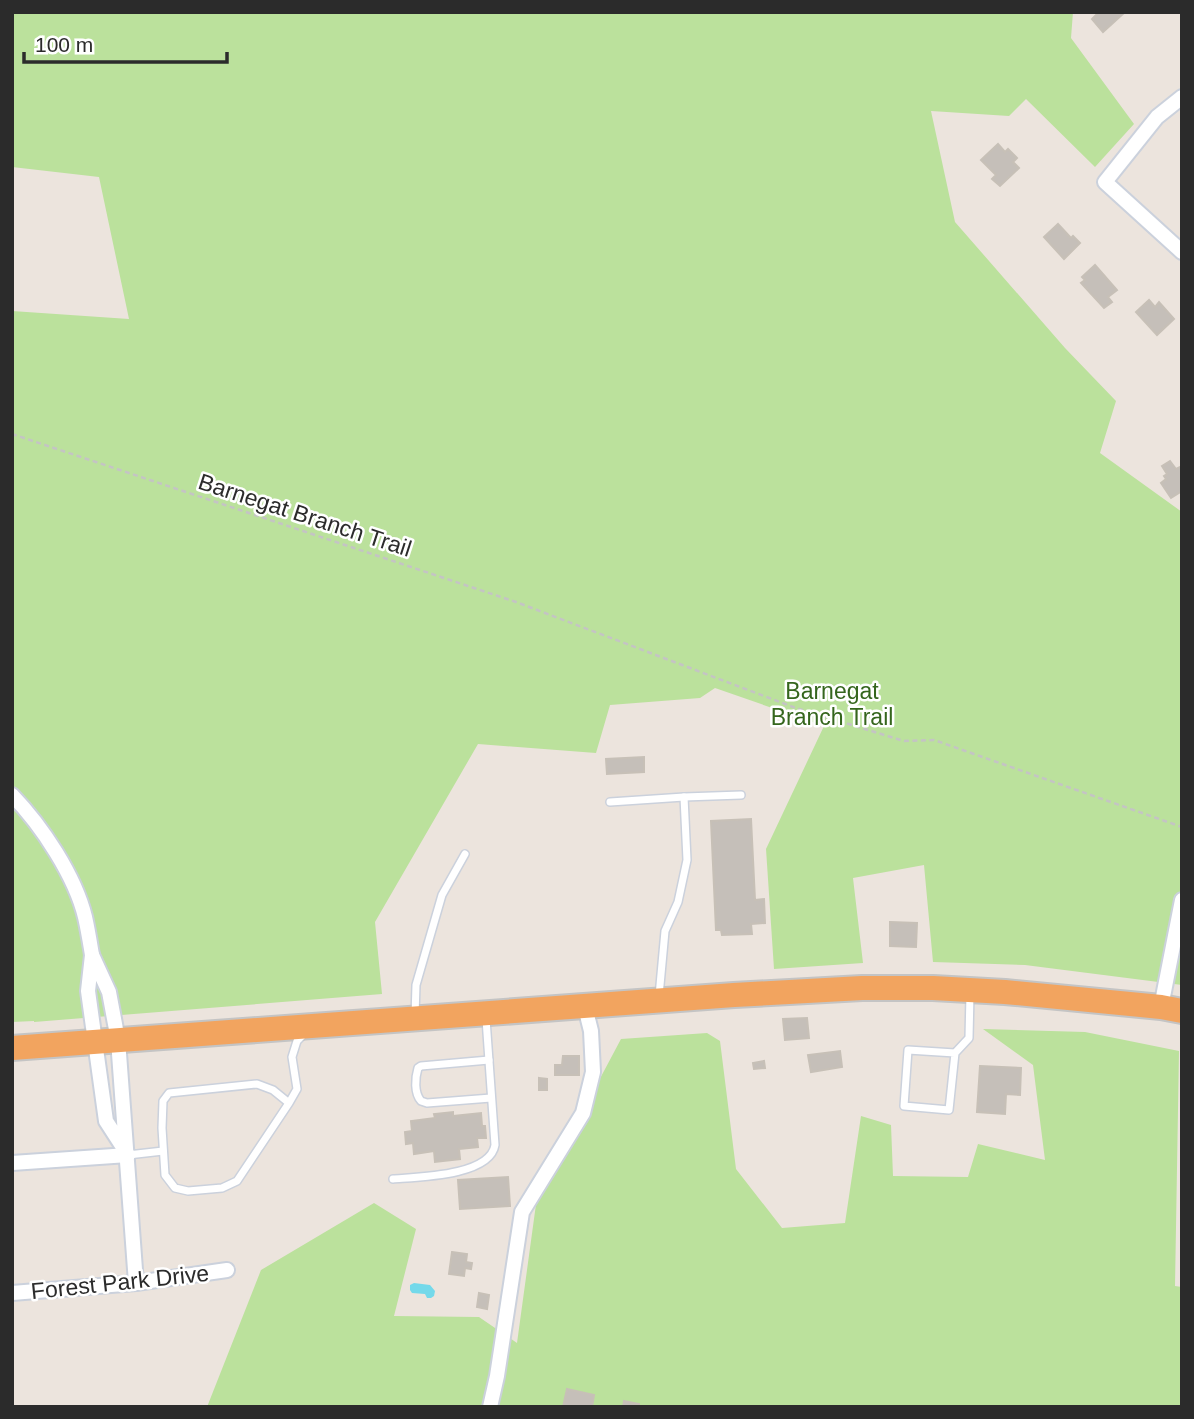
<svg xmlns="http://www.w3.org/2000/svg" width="1194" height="1419" font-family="Helvetica,sans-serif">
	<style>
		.green { fill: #bbe19c }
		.water { fill: #74d9ea }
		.building { fill: #c5bfb9; stroke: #c7c0b7; stroke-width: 2 }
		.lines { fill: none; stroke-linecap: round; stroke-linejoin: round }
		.service-casing { stroke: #cbd1dc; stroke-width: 10 }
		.minor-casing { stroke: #cbd1dc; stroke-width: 18 }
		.trunk-casing { stroke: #c4c4c4; stroke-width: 28 }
		.path { stroke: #c4c4c4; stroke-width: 2.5; stroke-dasharray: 5 3.5; stroke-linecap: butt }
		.service { stroke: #fff; stroke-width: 7 }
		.minor { stroke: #fff; stroke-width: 14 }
		.trunk { stroke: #f2a45f; stroke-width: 24 }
		.labels { text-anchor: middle; stroke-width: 5; stroke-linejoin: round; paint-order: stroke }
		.street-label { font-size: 23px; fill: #2b2b2b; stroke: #fff }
		.park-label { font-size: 23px; fill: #35661d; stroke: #fff }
	</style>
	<rect width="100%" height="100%" fill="#ece4dd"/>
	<g class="green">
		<path d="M12,12h1061l-2,26 63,86 -39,43 -69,-68 -17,17 -78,-5 24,111 110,126 51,53 -16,52 82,59v473l-157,-20 -92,-3 -9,-97 -71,13 10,85 -89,6 -8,-120 58,-123 -109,-38 -15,10 -90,7 -14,48 -118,-9 -103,178 7,72 -348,28v-1l-22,1v-711l117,8 -30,-142 -87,-10z"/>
		<path d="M983,1029l102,3 94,19 -4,235 7,1v120h-975l54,-137 113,-67 42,26 -22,87 85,1 38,26 20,-146 84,-158 86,-6 13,8 16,128 46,59 63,-5 16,-107 30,9 2,51 75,1 10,-33 67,16 -12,-95z"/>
	</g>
	<path class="water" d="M414,1283l16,2 5,6 -1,5 -3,2h-4l-2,-4 -13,-1 -2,-3v-5z"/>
	<g class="building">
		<path d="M1099,12h26l-22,20 -11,-13z"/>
		<path d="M998,144l7,8 3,-3 9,9 -4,4 6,6 -19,18 -8,-7 4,-4 -15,-15z"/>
		<path d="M1058,224l13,14 2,-2 7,7 -16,16 -20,-22z"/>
		<path d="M1095,265l22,25 -9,7 4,5 -8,6 -23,-25 4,-3 -3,-3z"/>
		<path d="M1149,300l6,7 4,-5 15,17 -17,16 -21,-23z"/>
		<path d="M1170,461l6,8 6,-3v25l-11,7 -10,-15 5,-4 -2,-3 3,-2 -5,-8z"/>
		<path d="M644,757v15l-37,2 -1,-15z"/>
		<path d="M751,819l4,81 9,-1 1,24 -14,1 1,10 -30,1 -1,-5h-5l-5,-109z"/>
		<path d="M890,922l27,1 -1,24 -26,-1z"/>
		<path d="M807,1018l2,20 -24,2 -2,-21z"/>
		<path d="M840,1051l2,16 -31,5 -3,-17z"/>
		<path d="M563,1056h16v19h-24v-10h7z"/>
		<path d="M764,1061l1,7 -11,1 -1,-6z"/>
		<path d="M980,1066l41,2 -1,27 -14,-1 -1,20 -28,-2z"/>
		<path d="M539,1078l8,1v11h-8z"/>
		<path d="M453,1112v4l28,-3 1,13h3l1,12h-9l1,9 -19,2 1,10 -25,3 -1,-11 -20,3 -1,-11 -7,1 -1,-12 7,-1 -1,-10 24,-3 -1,-4z"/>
		<path d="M508,1177l2,29 -50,3 -2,-29z"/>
		<path d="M452,1252l15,2 -1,8 6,1 -1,6 -6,-1 -1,8 -15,-2z"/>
		<path d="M479,1293l10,2 -2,14 -10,-2z"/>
		<path d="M567,1389l27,6 -2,12h-29z"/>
		<path d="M624,1401l15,3v3h-16z"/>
	</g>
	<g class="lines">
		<g class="service-casing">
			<g id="service">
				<path d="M610,802l74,-5 57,-2"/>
				<path d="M659,996l6,-65 13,-29 9,-42 -3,-63"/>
				<path d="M415,1016l1,-31 26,-90 23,-41"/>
				<path d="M955,1053l-47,-3 -4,56 45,4 6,-57 14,-15 1,-44"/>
				<path d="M489,1060l-68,6 -3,2c-3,10 -4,25 3,33l6,2 64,-5"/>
				<path d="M289,1103l-16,-13 -16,-6 -88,9 -6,8 -1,27 3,47 10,13 13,3 34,-3 15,-7 52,-78 8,-14 -5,-32 5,-16 8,-8"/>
				<path d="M128,1155l35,-4"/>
				<path d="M393,1179c25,-2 97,-3 102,-34l-9,-126"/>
			</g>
		</g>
		<g class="minor-casing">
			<g id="minor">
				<path d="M1182,97l-25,20 -52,65 77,70"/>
				<path d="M12,795c30,31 63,81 73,122 3,13 5,26 7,38"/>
				<path d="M1161,1007l21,-107"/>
				<path d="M128,1155l-22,-34 -18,-130 4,-36 17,37 9,48 18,243"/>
				<path d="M12,1163l116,-8"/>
				<path d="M12,1293l124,-10 91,-13"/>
				<path d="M490,1407l7,-31 25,-164 61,-99 10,-41 -2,-41 -6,-24"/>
			</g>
		</g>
		<g class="trunk-casing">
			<path id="trunk" d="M12,1048l722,-53 128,-7h71l72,4 156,15 21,4"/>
		</g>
		<path class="path" d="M12,434l504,168 277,105 111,34 30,-1 248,87"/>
		<use href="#service" class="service"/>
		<use href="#minor" class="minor"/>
		<use href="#trunk" class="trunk"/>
	</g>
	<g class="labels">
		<g class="street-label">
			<text transform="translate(305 515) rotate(18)" y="8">Barnegat Branch Trail</text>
			<text transform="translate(120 1282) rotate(-6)" y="8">Forest Park Drive</text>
		</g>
		<g class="park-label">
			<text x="832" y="699">Barnegat<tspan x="832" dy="26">Branch Trail</tspan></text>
		</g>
	</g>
	<rect width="1194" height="1419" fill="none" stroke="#2b2b2b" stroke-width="28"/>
	<path d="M24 52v10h203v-10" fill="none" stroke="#2b2b2b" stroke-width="3.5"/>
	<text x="35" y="52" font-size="21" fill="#2b2b2b" stroke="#ffffff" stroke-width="5" paint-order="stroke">100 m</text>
</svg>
